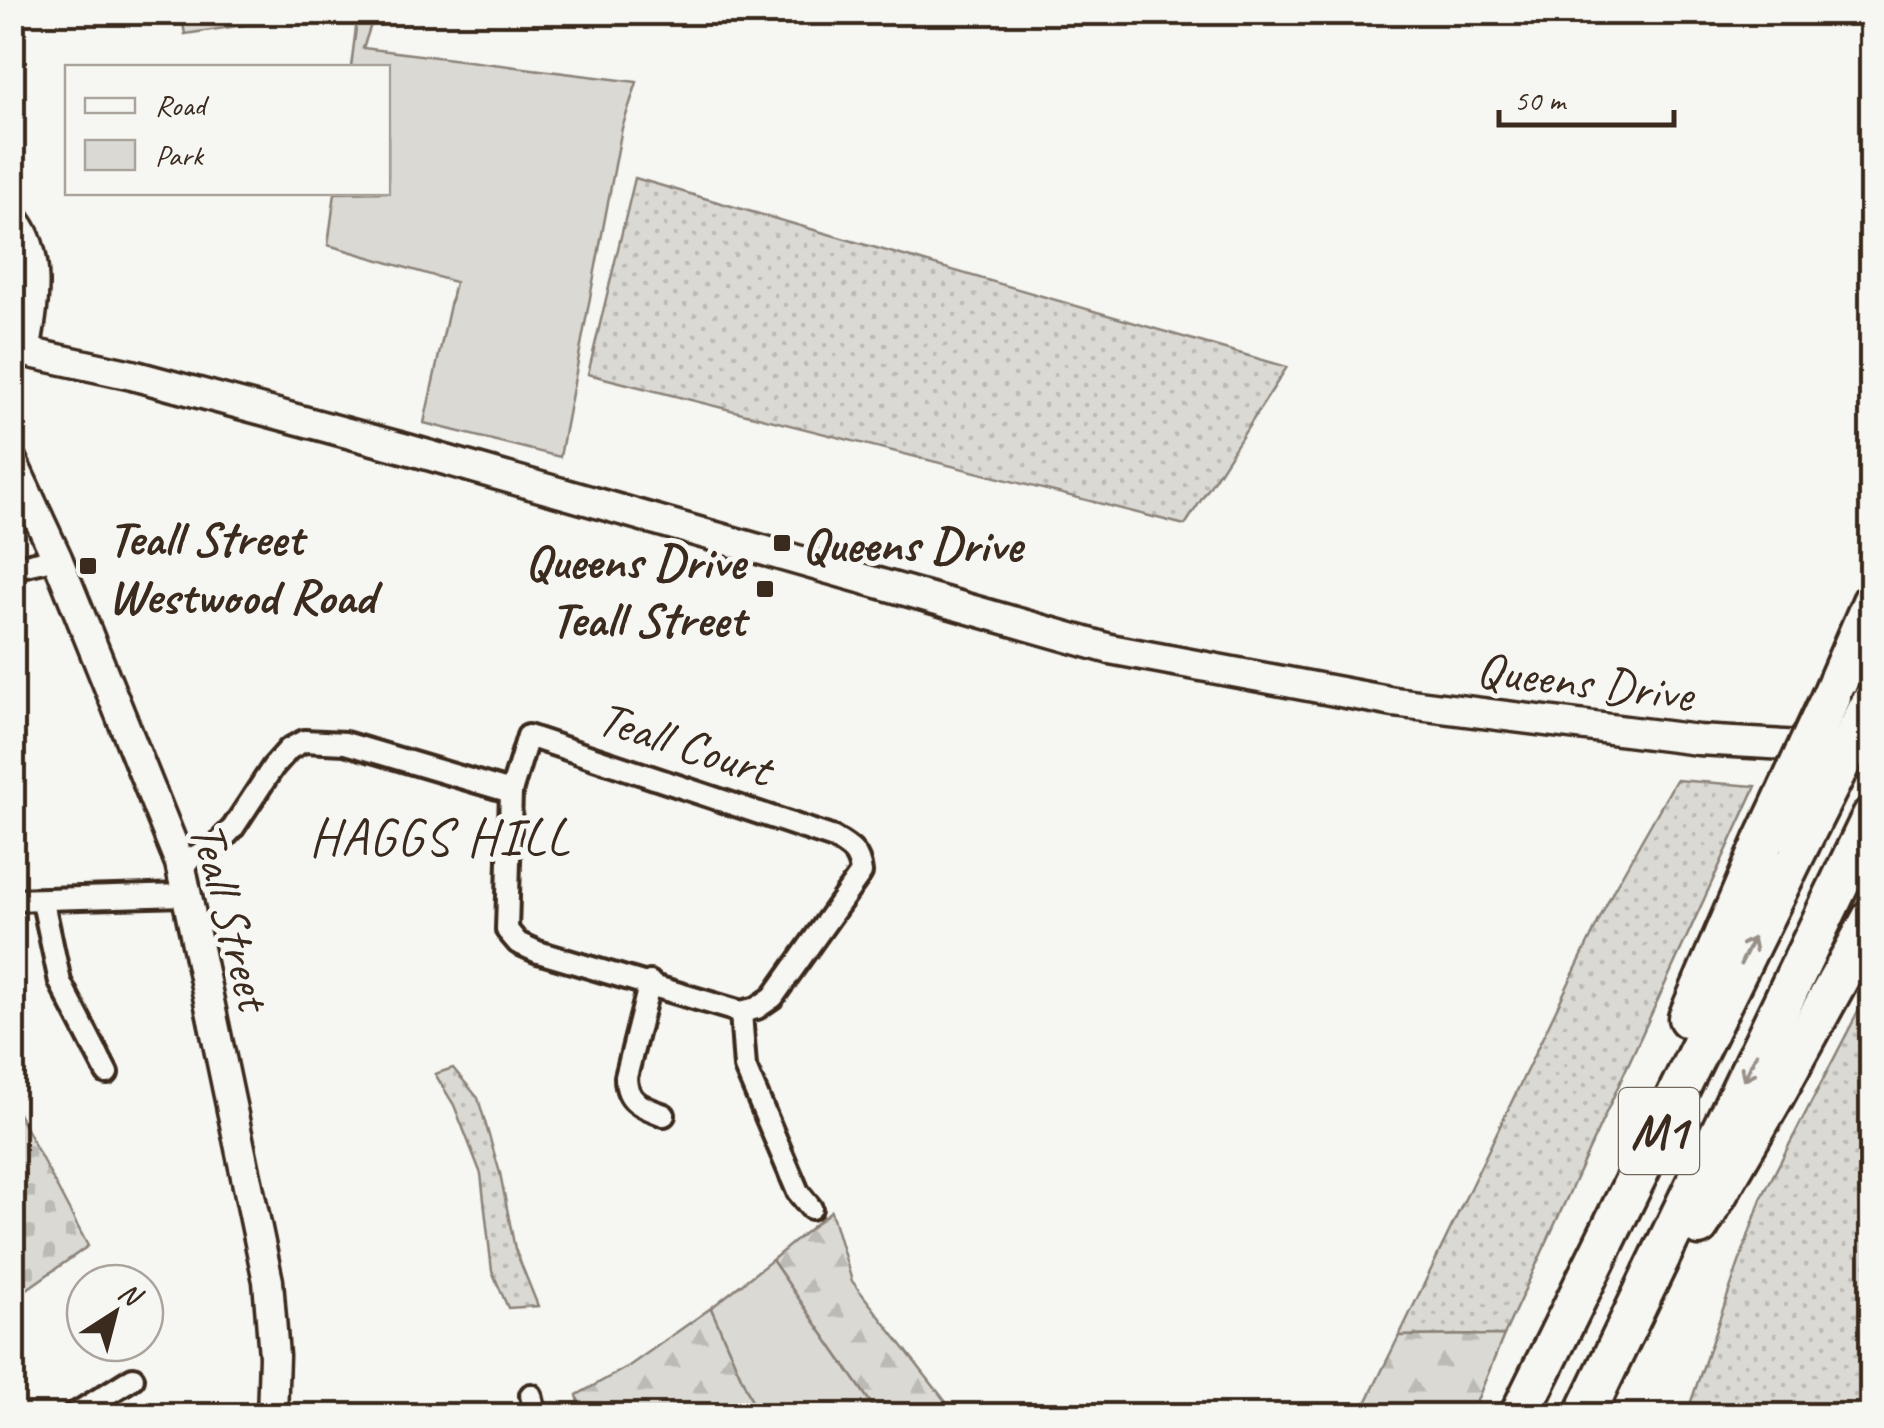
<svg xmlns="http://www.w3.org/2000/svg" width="1884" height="1428" font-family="Caveat,sans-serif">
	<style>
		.grass { fill: url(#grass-dots); stroke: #8a8278; stroke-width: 2.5 }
		.forest { fill: url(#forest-firs); stroke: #8a8278; stroke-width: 2.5 }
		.cemetery { fill: url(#cemetery-stones); stroke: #8a8278; stroke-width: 2.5 }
		.park { fill: #dad9d3; stroke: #8a8278; stroke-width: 2.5 }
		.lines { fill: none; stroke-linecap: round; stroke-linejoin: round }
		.street-casing { stroke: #3b2a1e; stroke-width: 28 }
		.secondary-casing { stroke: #3b2a1e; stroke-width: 35 }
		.highway-casing { stroke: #3b2a1e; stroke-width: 45 }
		.street { stroke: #f6f6f2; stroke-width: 20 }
		.secondary { stroke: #f6f6f2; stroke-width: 28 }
		.highway { stroke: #f6f6f2; stroke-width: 38 }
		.highway-bridge-casing { stroke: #3b2a1e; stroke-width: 45; stroke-linecap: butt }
		.highway-bridge { stroke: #f6f6f2; stroke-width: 38 }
		.oneway { stroke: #989088 }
		.poi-dot { fill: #3b2a1e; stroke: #f6f6f2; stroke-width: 4 }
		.labels { text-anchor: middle; stroke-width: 10; stroke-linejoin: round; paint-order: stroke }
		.shield { fill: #f6f6f2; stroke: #73675e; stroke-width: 2.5 }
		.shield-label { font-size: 48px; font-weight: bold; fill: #3b2a1e }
		.poi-label { font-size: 50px; font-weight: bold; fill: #3b2a1e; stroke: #f6f6f2; text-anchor: start }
		.street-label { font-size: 50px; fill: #3b2a1e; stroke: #f6f6f2 }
		.neighbourhood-label { font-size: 52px; letter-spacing: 2.5px; fill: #3b2a1e; stroke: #f6f6f2 }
	</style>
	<defs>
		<pattern id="grass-dots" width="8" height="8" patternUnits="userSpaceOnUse" patternTransform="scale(2.5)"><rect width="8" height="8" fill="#dad9d3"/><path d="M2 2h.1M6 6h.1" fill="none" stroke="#bcbab5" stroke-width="1.8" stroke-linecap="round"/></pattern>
		<pattern id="forest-firs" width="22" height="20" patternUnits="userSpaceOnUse" patternTransform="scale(2.5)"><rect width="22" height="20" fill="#dad9d3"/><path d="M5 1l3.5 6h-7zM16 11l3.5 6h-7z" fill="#bcbab5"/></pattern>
		<pattern id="cemetery-stones" width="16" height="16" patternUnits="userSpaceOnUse" patternTransform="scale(2.5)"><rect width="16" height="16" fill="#dad9d3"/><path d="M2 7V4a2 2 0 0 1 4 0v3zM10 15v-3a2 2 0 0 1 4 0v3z" fill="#bcbab5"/></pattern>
	</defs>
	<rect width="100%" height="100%" fill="#f6f6f2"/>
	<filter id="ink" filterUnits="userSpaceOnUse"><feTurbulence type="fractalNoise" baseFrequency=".01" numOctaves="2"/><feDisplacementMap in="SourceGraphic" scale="20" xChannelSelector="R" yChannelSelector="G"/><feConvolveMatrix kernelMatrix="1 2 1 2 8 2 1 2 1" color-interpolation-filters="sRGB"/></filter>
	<g filter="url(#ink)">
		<g class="grass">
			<path d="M635,178l652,189 -102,158 -597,-151z"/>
			<path d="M1676,780l80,6 -252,549 -105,1 215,-447z"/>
			<path d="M1871,987l1,411 -5,17 -181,1 75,-217z"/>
			<path d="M453,1068l25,30 22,75 15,76 23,57 -30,2 -16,-37 -11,-97 -27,-69 -19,-31z"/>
		</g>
		<g class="forest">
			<path d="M831,1211l21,70 104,134h-77l-107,-155z"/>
			<path d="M711,1308l47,107h-176l-5,-20 52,-29z"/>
			<path d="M1504,1335l-33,80h-111l39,-79z"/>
		</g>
		<path class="cemetery" d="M13,1104l75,142 -75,53h-1z"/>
		<g class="park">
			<path d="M181,13h194l-12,35 274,34 -15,46 -62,329 -136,-34 31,-141 -127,-37 7,-52 53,-1v-124l-37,-1 6,-47 -35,-7 -137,21z"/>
			<path d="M772,1260l107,155h-121l-47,-107z"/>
		</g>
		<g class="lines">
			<g class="street-casing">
				<g id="street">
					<path d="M12,568l45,-10"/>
					<path d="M528,736l306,102c17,10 25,15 27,35l-88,124 -16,11 -16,4 -203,-60 -20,-9 -11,-13 4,-138z"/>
					<path d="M180,863l34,-15 19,-20 40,-61 16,-18 15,-8 41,2 166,49"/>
					<path d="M12,900l172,-5"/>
					<path d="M43,902l17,80 47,91"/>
					<path d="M650,982l-24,95c0,25 16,30 38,38"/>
					<path d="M741,1012l4,55 53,125 13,16"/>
					<path d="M531,1395l5,21"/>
					<path d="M72,1416l61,-38"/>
				</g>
			</g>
			<g class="secondary-casing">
				<g id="secondary">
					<path d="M12,217c32,35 21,92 13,135"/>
					<path d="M12,349l120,26 275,74 703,200 284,53 304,38 174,10"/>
					<path d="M12,461l45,97 123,305 88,418 6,75 -2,60"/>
				</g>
			</g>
			<g class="highway-casing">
				<g id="highway">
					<path d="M1831,697l41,-95"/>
					<path d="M1688,1018l75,-175"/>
					<path d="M1699,1226l77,-133 96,-175"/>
					<path d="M1519,1416l280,-570"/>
					<path d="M1584,1416l288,-600"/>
				</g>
			</g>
			<use href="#street" class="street"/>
			<use href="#secondary" class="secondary"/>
			<use href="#highway" class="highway"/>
			<g class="highway-bridge-casing">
				<g id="highway-bridge">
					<path d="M1763,843l68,-146"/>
					<path d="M1799,846l73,-145"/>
				</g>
			</g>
			<use href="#highway-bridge" class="highway-bridge"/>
		</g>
		<defs><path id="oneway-shaft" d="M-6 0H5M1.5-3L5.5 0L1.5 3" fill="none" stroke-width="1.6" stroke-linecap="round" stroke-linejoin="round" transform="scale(2.5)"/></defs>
		<g class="oneway">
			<use href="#oneway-shaft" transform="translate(1747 951) rotate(-64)"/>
			<use href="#oneway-shaft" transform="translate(1750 1067) rotate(116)"/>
		</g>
	</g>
	<g class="poi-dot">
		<rect x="772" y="533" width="20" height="20" rx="5"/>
		<rect x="78" y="556" width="20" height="20" rx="5"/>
		<rect x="755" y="579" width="20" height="20" rx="5"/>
	</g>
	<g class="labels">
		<rect class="shield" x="1619" y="1088" width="80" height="86" rx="8"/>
		<g class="shield-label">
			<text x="1659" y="1148">M1</text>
		</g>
		<g class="poi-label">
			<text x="108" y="555">Teall Street<tspan x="108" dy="58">Westwood Road</tspan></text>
			<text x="802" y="561">Queens Drive</text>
			<text x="745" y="578" text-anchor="end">Queens Drive<tspan x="745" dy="58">Teall Street</tspan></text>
		</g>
		<g class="street-label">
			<text transform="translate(1585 680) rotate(7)" y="18">Queens Drive</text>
			<text transform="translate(685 742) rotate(18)" y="18">Teall Court</text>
			<text transform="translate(232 915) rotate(75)" y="18">Teall Street</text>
		</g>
		<g class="neighbourhood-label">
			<text x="440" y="854">HAGGS HILL</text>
		</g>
	</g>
	<rect width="1884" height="1428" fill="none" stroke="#f6f6f2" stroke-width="50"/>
	<rect x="25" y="25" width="1834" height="1378" fill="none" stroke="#3b2a1e" stroke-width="4" filter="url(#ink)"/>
	<rect x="65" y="65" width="325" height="130" fill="#f6f6f2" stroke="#aba49d" stroke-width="2.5"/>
	<rect x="85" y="98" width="50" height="15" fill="#f6f6f2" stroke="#aba49d" stroke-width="2.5"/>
	<text x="155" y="115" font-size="30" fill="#3b2a1e">Road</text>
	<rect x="85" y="140" width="50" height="30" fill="#dad9d3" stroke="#aba49d" stroke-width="2.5"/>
	<text x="155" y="165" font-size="30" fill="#3b2a1e">Park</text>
	<g transform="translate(115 1313) rotate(36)"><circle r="48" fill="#f6f6f2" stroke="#aba49d" stroke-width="2.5"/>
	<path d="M0-8L18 38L0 25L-18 38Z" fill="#3b2a1e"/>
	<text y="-15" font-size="28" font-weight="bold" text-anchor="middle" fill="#3b2a1e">N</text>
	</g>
	<path d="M1499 110v15h175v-15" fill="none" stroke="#3b2a1e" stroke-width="5"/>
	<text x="1514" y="110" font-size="30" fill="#3b2a1e" stroke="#f6f6f2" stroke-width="8" paint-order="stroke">50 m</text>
</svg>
